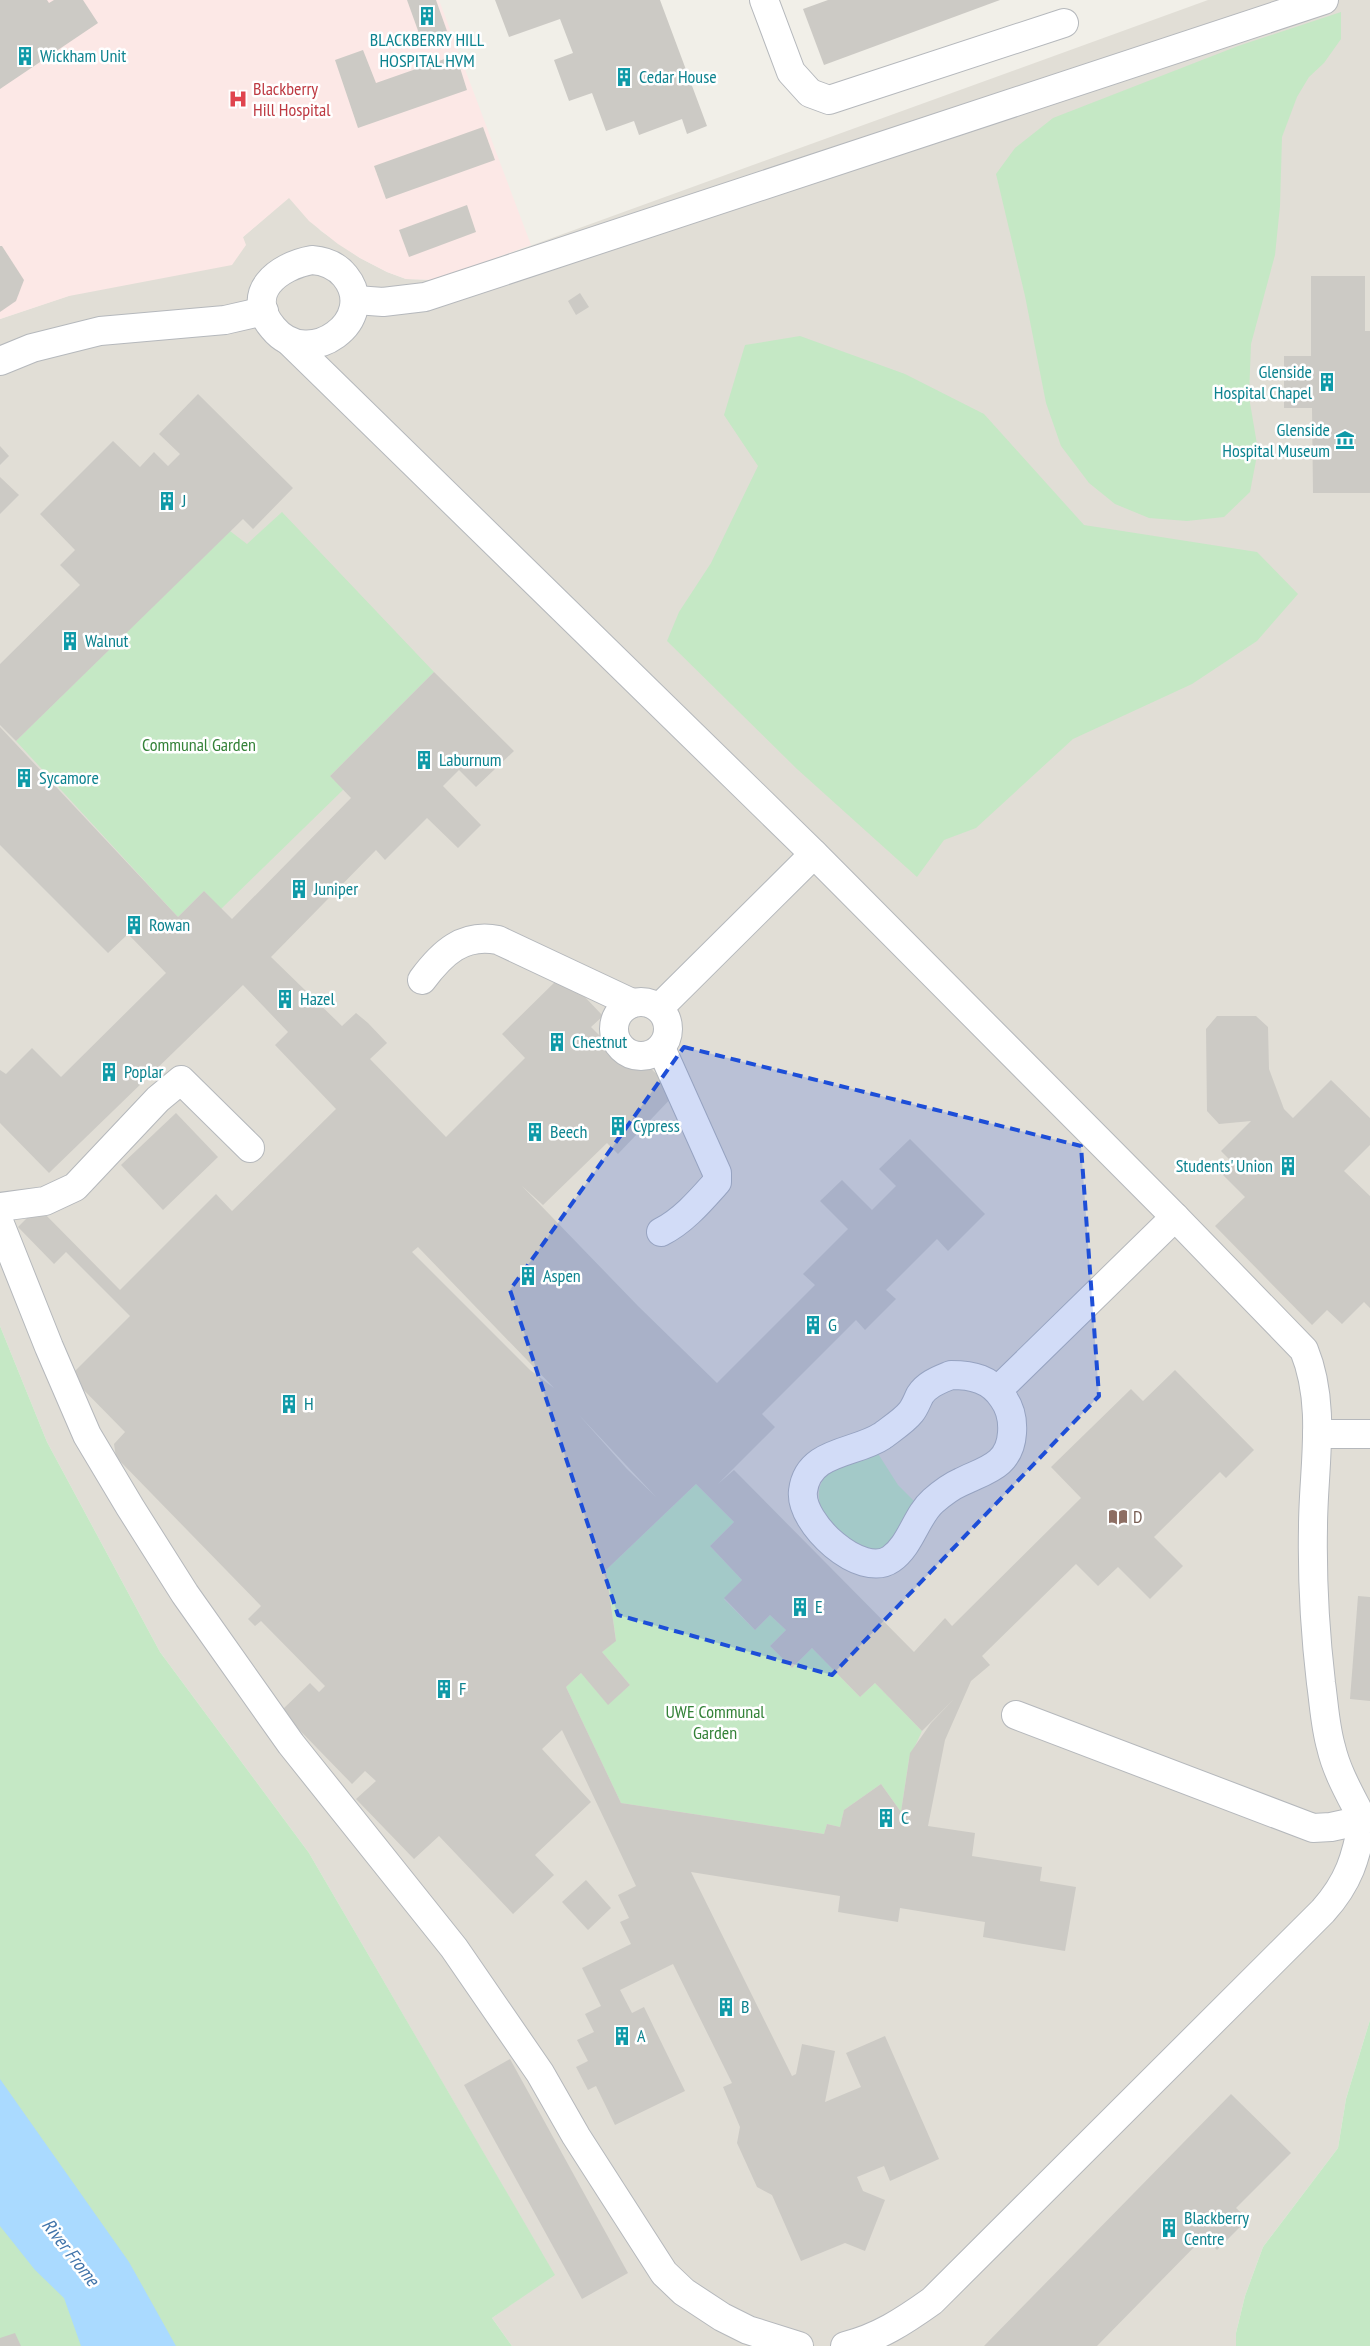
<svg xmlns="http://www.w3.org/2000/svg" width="1370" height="2346" font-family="'PT Sans Narrow',sans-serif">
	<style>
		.education { fill: #e1ded6 }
		.medical { fill: #fce8e6 }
		.green { fill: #c5e8c5 }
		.water { fill: #aadaff }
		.building { fill: #cccac5; fill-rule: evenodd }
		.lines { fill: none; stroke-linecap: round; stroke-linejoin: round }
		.minor-casing { stroke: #b5b8bc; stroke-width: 30 }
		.minor { stroke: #fff; stroke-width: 28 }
		.marked { fill: #1d4ed8; fill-opacity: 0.2; stroke: #1d4ed8; stroke-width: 4; stroke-dasharray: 10 6; stroke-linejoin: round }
		.labels { text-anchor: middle; stroke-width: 5; stroke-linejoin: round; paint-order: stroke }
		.culture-label { font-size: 18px; fill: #0d838f; stroke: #fff; text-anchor: start }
		.health-label { font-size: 18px; fill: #be3a42; stroke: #fff; text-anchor: start }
		.park-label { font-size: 18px; fill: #348238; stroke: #fff }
		.education-label { font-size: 18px; fill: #785e54; stroke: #fff; text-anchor: start }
		.water-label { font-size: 19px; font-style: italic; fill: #4174aa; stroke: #fff }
	</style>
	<rect width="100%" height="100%" fill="#f1efe8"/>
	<path class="education" d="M1208,0h162v2020l-24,79 -8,49 -75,99 -18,49 -9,37v13h-724l-20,-28 62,-44 -245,-421 -149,-201 -113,-210 -47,-116v-1007l243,-82 46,-40 32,34 39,27 27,14 19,7 30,1z"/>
	<path class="medical" d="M0,0h439l92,245 -95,35 -30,-1 -19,-7 -27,-14 -22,-14 -29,-23 -20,-23 -46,39 3,8 -14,20 -163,31 -69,23z"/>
	<g class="green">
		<path d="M1341,12v27l-17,24 -15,14 -12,20 -15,40 -2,69 -5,49 -24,89 -2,53 9,53 -8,42 -26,25 -37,4 -38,-3 -34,-14 -26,-21 -28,-37 -15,-43 -21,-107 -29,-122 19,-26 38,-30 185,-72z"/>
		<path d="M800,336l105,38 79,40 100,111 173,27 41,42 -41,47 -65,43 -119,55 -97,89 -32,12 -27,37 -120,-108 -130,-128 12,-29 32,-49 47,-97 -34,-51 21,-70z"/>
		<path d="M282,512l152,160 -104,104 14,13 -123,120 -17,-18 -26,26 -162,-176 214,-210 17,13z"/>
		<path d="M0,1326l47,116 113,210 149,201 246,422 -63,43 20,28h-512z"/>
		<path d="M877,1452l21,33 21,21c-10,13 -21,37 -37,43 -27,11 -83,-42 -56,-73 13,-13 35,-18 51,-24z"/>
		<path d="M696,1484l38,38 -24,24 32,34 -18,19 31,31 15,-15 16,15 -16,16 22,22 20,-20 48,49 15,-14 47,48 -13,28 -8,53 -20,-28 -37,26 -4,17 -13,-3 -3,10 -203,-31 -55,-116 15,-14 27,31 22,-19 -28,-33 14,-12 -10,-70z"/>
		<path d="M1370,2020v326h-134v-13l9,-37 18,-49 75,-99 8,-49z"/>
	</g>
	<path class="water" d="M0,2079l129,183 47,84h-95l-17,-48 -29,-28 -35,-44z"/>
	<g class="building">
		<path d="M0,0h47l2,3 5,-3h29l15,23 -98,66z"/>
		<path d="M407,0h29l11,31 -26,8z"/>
		<path d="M495,0h165l47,126 -20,8 -5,-15 -43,16 -5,-14 -28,10 -14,-38 -23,8 -15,-41 19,-7 -13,-34 -51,18z"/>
		<path d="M828,0h172l-176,65 -21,-56z"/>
		<path d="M363,50l13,33 80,-28 11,35 -109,38 -23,-68z"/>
		<path d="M483,127l12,33 -109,39 -12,-33z"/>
		<path d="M467,205l9,27 -67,25 -10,-27z"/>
		<path d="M0,246h2l22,34 -8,21 -16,11z"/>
		<path d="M1311,276h54v55h5v162h-57l-1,-85h-28v-52h27z"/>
		<path d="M580,293l9,14 -13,8 -8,-14z"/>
		<path d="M198,394l95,94 -40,41 -10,-10 -227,222 -16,-16v-61l80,-79 -20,-20 15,-15 -35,-36 73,-73 27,26 14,-15 14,14 12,-12 -21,-20z"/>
		<path d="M0,446l9,10 -9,9z"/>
		<path d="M0,477l19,18 -19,19z"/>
		<path d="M434,672l80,79 -38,36 -17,-17 -16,16 38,39 -23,23 -31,-30 -42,42 -9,-10 -105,107 71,69 14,-13 12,10 19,20 -17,16 76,78 79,-79 -23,-24 61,-60 40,42 -12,11 40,40 9,-9 36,35 -58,61 -11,-11 -64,62 -21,-19 116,120 79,77 98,-98 -12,-11 45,-45 -28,-28 22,-21 30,30 24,-24 -17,-17 31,-30 75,75 -37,37 -11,-12 -51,51 10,9 -31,31 -9,-10 -94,94 13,13 -57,57 16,-14 180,182 31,-34 7,8 129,-128 -30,-31 80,-78 12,12 32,-31 79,80 -28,28 -6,-6 -66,65 29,29 -33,33 -32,-32 -20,19 -22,-22 -94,92 8,9 -19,16 -26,59 -17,86 47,7 -3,23 70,11 -2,14 36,6 -11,64 -82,-14 2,-15 -85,-14 -2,14 -60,-10 2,-16 -149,-24 101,204 4,-2 6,-30 33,7 -10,51 36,-15 -15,-34 39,-17 54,123 -49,22 -6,-15 -27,11 6,14 22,9 -20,51 -20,-8 -44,18 -29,-66 -15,-8 -20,-44 3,-16 -17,-40 9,-4 -59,-119 -53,26 12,23 12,-6 41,84 -70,34 -19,-39 -8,4 -12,-23 12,-6 -11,-21 17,-8 -9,-18 16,-8 -19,-38 49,-24 -11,-22 9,-4 -11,-23 18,-9 -74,-156 -20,19 49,53 -56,53 19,20 -41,39 -74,-78 -25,23 -58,-60 20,-18 -11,-10 -13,13 -71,-73 29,-28 9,9 6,-6 -64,-65 -6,5 -7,-7 13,-13 -145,-149 -2,-13 11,-12 -55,-56 60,-60 -64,-64 -12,12 -36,-37 20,-20 82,83 96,-96 16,17 104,-102 -61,-64 13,-13 -45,-47 -194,188 -49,-50v-53l6,4 26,-26 29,29 105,-104 -38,-39 -20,19 -108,-108v-118l178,190 26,-26 28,28 119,-121 -21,-22zM418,1247l136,141 -24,-18 -118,-118zM579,1415l77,82 -29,-28zM696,1484l38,38 -24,24 32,34 -18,18 31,32 15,-15 16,15 -16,16 22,22 20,-20 48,49 15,-14 47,48 32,-32 -23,24 -21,30 -9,59 -20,-28 -37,26 -4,17 -13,-3 -3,10 -203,-31 -55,-116 15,-14 27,32 22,-20 -28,-33 14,-11 -10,-71z"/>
		<path d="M1217,1016h39l12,11 1,42 15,40 9,9 38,-38 39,38v27l-26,26 26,25v112l-6,-6 -22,22 -15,-14 -15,15 -97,-99 30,-29 -25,-25 11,-11 -10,-10 30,-30 -32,3 -12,-13 -1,-82z"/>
		<path d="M176,1113l42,44 -55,53 -42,-45z"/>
		<path d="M1358,1596l12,1v104l-20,-2z"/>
		<path d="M586,1880l25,28 -23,22 -26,-28z"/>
		<path d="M510,2059l118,214 -46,26 -118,-214z"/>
		<path d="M1231,2094l60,59 -55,55 12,11 -31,31 -13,-13 -107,109h-113z"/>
		<path d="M15,2333l6,13h-21v-8z"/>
	</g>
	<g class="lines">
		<g class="minor-casing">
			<g id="minor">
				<path d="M764,0l27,72 19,21 19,7 235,-77"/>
				<path d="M312,260c13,1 25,6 33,16 35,43 -36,96 -72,52 -30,-35 5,-62 39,-68z"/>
				<path d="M356,300l27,2 42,-5 899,-297"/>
				<path d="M290,342l524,512 361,363 129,133c23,56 9,119 9,177 -1,52 2,105 8,156 3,21 4,43 10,64 6,26 20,49 32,73l-32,7 -18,1 -297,-113"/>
				<path d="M0,361l32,-13 68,-17 125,-11 39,-9"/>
				<path d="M422,980c20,-27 41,-47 76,-40l134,63"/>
				<circle cx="641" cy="1029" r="27"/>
				<path d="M659,1008l155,-154"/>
				<path d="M661,1048l56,125v9c-17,19 -34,39 -56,50"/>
				<path d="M0,1207l45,-6 30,-14 83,-88 23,-19 69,68"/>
				<path d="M0,1224l49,123 38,88 43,72 55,87 106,150 163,204 86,125 36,63 88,137 20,19 38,25 26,13 51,16"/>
				<path d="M951,1375c21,0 40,4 52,23 8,11 10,22 9,35 -2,33 -27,37 -51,49 -9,4 -20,12 -28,19 -17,15 -22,44 -42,58 -30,21 -92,-36 -88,-68 5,-41 52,-37 79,-55 9,-7 22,-15 29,-24 4,-5 6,-11 9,-17 7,-11 19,-15 31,-20z"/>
				<path d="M998,1390l177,-173"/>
				<path d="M1317,1434h53"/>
				<path d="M845,2346c33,-8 59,-25 87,-45l391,-390c26,-29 33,-53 40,-91l7,-3"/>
			</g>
		</g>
		<use href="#minor" class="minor"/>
	</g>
	<path class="marked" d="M684,1047l397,99 18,250 -267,279 -214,-60 -108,-325z"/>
	<defs>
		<g id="building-bare" transform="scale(1.5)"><path d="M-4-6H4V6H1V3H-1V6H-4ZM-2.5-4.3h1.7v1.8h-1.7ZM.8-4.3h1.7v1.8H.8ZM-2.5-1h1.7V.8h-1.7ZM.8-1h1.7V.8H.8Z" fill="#0f9aa8" stroke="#fff" stroke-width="2.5" paint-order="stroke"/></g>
		<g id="hospital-bare" transform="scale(1.5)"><path d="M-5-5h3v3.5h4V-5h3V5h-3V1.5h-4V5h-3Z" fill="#e0444e" stroke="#fff" stroke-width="2.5" paint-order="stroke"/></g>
		<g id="museum-bare" transform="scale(1.5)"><path d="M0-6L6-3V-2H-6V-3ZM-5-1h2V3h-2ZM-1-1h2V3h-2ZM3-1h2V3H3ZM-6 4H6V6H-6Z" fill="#0f9aa8" stroke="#fff" stroke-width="2.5" paint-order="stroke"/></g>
		<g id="library-bare" transform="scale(1.5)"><path d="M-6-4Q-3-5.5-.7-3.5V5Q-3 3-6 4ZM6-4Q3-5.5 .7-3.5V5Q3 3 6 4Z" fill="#8d6e63" stroke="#fff" stroke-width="2.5" paint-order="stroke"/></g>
	</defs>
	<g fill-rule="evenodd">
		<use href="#building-bare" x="427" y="16"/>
		<use href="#building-bare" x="25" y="56"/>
		<use href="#building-bare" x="624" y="77"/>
		<use href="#hospital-bare" x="238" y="99"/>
		<use href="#building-bare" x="1327" y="382"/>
		<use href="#museum-bare" x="1345" y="440"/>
		<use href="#building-bare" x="167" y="501"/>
		<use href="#building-bare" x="70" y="641"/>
		<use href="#building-bare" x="424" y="760"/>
		<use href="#building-bare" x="24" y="778"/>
		<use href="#building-bare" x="299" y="889"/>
		<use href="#building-bare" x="134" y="925"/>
		<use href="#building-bare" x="285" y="999"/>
		<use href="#building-bare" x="557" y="1042"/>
		<use href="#building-bare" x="109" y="1072"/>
		<use href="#building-bare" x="618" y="1126"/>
		<use href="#building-bare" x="535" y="1132"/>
		<use href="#building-bare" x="1288" y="1166"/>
		<use href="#building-bare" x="528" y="1276"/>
		<use href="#building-bare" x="813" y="1325"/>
		<use href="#building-bare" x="289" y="1404"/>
		<use href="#library-bare" x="1118" y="1517"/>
		<use href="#building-bare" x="800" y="1607"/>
		<use href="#building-bare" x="444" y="1689"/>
		<use href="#building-bare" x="886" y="1818"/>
		<use href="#building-bare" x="726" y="2007"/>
		<use href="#building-bare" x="622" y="2036"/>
		<use href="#building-bare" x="1169" y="2228"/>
	</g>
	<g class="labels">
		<g class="culture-label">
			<text x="427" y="46" text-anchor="middle">BLACKBERRY HILL<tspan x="427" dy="21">HOSPITAL HVM</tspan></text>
			<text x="40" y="62">Wickham Unit</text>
			<text x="639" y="83">Cedar House</text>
			<text x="1312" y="378" text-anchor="end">Glenside<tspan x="1312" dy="21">Hospital Chapel</tspan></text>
			<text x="1330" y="436" text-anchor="end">Glenside<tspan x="1330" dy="21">Hospital Museum</tspan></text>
			<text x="182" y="507">J</text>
			<text x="85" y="647">Walnut</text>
			<text x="439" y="766">Laburnum</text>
			<text x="39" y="784">Sycamore</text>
			<text x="314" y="895">Juniper</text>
			<text x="149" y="931">Rowan</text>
			<text x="300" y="1005">Hazel</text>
			<text x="572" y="1048">Chestnut</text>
			<text x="124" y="1078">Poplar</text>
			<text x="633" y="1132">Cypress</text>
			<text x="550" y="1138">Beech</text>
			<text x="1273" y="1172" text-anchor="end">Students' Union</text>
			<text x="543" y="1282">Aspen</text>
			<text x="828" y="1331">G</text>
			<text x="304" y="1410">H</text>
			<text x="815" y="1613">E</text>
			<text x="459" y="1695">F</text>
			<text x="901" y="1824">C</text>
			<text x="741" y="2013">B</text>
			<text x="637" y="2042">A</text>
			<text x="1184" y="2224">Blackberry<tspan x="1184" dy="21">Centre</tspan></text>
		</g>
		<g class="health-label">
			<text x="253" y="95">Blackberry<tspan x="253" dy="21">Hill Hospital</tspan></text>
		</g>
		<g class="park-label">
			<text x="199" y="751">Communal Garden</text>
			<text x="715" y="1718">UWE Communal<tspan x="715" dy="21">Garden</tspan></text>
		</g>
		<g class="education-label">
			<text x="1133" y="1523">D</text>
		</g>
		<g class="water-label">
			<text transform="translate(71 2252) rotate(52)" y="7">River Frome</text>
		</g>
	</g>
</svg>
